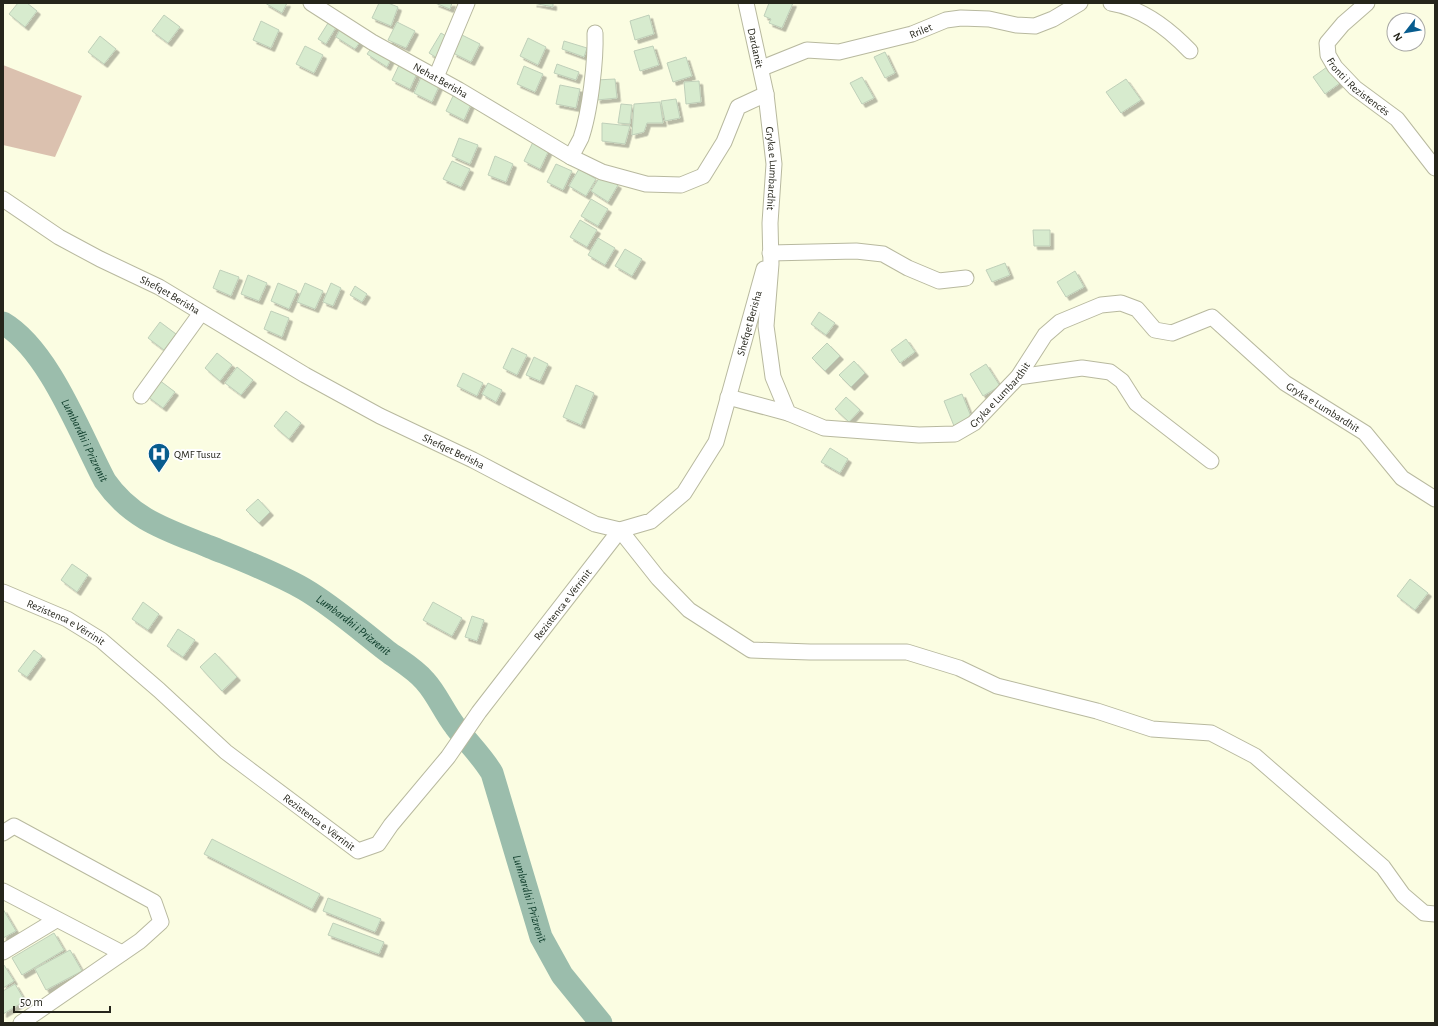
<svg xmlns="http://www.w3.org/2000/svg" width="1438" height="1026" font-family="'Alegreya Sans',sans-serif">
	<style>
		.green { fill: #dbc1af }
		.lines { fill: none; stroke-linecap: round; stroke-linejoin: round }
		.river { stroke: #9bbdac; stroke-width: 23 }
		.building { fill: #d7ebce; stroke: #bfcfb9; filter: url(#shadow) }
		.minor-casing { stroke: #b8b99f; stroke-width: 17 }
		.minor { stroke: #fff; stroke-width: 15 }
		.labels { text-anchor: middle; stroke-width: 4; stroke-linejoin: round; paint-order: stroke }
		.street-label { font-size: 11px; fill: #25251b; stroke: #fff }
		.poi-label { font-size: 11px; fill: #25251b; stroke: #fff; text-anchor: start }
		.water-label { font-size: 12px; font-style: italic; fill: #0a3927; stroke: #fff }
	</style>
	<defs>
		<filter id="shadow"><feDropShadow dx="3.5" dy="3.5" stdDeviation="0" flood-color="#0004"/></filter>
	</defs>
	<rect width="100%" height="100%" fill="#fbfde2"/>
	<path class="green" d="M3,65l79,31 -27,61 -52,-12z"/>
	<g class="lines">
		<path class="river" id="s1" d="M3,323c46,27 77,111 102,158 27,39 63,49 105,66 32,13 64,25 94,42 29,17 56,41 83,62 12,9 28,18 38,30 12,13 19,31 30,45 12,16 27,30 37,47l49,164 21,38 39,48"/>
	</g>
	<g class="building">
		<path d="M18,3h9l10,8 -12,16 -16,-13z"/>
		<path d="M265,3h22l-5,10z"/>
		<path d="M379,3h9l10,4 -7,19 -19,-8z"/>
		<path d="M435,3h17l-2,6z"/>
		<path d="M533,3h20v4z"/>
		<path d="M769,3h24l-11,25 -13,-5 2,-4 -7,-3z"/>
		<path d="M164,15l16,12 -12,16 -16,-12z"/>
		<path d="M649,15l5,19 -19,6 -5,-19z"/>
		<path d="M330,20l8,4 -12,20 -8,-5z"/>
		<path d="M261,21l18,9 -8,18 -18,-8z"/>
		<path d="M397,22l18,9 -9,17 -18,-8z"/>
		<path d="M340,29l20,13 -5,7 -19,-12z"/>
		<path d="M441,33l8,5 -12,20 -8,-5z"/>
		<path d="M462,35l18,9 -9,18 -18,-9z"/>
		<path d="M100,36l16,13 -12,15 -16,-12z"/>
		<path d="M528,38l18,9 -8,18 -18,-9z"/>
		<path d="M564,41l23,7 -3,9 -22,-8z"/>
		<path d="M305,46l18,9 -9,18 -18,-9z"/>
		<path d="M653,46l6,19 -19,6 -6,-20z"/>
		<path d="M372,47l19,12 -4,8 -20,-13z"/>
		<path d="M885,52l10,21 -10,5 -11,-21z"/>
		<path d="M686,57l6,19 -19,6 -6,-19z"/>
		<path d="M400,63l18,8 -8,18 -18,-9z"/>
		<path d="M557,64l22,8 -3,8 -22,-7z"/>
		<path d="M524,66l19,8 -8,18 -18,-8z"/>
		<path d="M1327,67l13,16 -15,11 -12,-17z"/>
		<path d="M422,75l18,9 -8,18 -18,-9z"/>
		<path d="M862,77l12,21 -12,6 -12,-21z"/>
		<path d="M615,79l2,19 -20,2 -1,-20z"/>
		<path d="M1126,79l15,21 -20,13 -15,-21z"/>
		<path d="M699,81l2,21 -15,2 -2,-22z"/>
		<path d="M560,85l20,4 -4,19 -20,-4z"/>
		<path d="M454,94l18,8 -8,18 -18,-9z"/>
		<path d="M676,99l4,19 -15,3 -4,-20z"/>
		<path d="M660,102l3,21h-16l-3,9 -12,3 2,-31z"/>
		<path d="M621,104l11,1 -2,19 -12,-1z"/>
		<path d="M602,123l28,3 -5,18 -23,-3z"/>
		<path d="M459,138l19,7 -8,19 -18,-8z"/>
		<path d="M533,142l16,8 -9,19 -16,-8z"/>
		<path d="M495,156l18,8 -7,18 -18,-7z"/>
		<path d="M452,161l18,8 -9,18 -18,-8z"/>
		<path d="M556,164l16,7 -9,19 -16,-8z"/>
		<path d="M579,169l17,10 -10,17 -17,-10z"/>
		<path d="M601,175l17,10 -10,17 -17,-11z"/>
		<path d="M591,199l17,10 -10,17 -17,-10z"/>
		<path d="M580,220l17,10 -10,17 -17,-10z"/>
		<path d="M1033,230h17v16h-16z"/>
		<path d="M598,238l17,10 -10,17 -17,-10z"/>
		<path d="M625,249l17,10 -10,17 -17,-10z"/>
		<path d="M1005,263l5,12 -18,7 -6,-12z"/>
		<path d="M220,270l19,7 -8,19 -18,-8z"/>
		<path d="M1075,271l9,16 -18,10 -9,-15z"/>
		<path d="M248,275l19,8 -8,18 -18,-7z"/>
		<path d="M278,283l19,8 -8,18 -18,-8z"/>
		<path d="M305,283l18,8 -8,18 -18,-7z"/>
		<path d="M331,283l10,5 -8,18 -10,-4z"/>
		<path d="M355,286l12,8 -5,8 -12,-7z"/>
		<path d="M271,311l18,7 -7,19 -18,-8z"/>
		<path d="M819,312l16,11 -9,12 -15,-11z"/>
		<path d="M160,322l16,12 -12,16 -16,-12z"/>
		<path d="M906,339l9,13 -15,11 -9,-13z"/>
		<path d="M827,343l13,13 -15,15 -13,-13z"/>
		<path d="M512,348l15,7 -10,20 -14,-7z"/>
		<path d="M217,353l15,12 -12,16 -15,-13z"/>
		<path d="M534,357l14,7 -8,17 -14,-6z"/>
		<path d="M854,361l11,12 -14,14 -12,-12z"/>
		<path d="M986,364l14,22 -17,10 -13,-22z"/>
		<path d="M237,367l16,13 -12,15 -16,-12z"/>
		<path d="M463,373l20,10 -6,13 -20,-10z"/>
		<path d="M159,380l16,12 -12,16 -16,-12z"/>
		<path d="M488,383l14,7 -6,12 -14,-8z"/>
		<path d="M576,385l18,8 -13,32 -18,-8z"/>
		<path d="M962,394l10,25 -18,7 -10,-25z"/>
		<path d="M846,397l14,13 -11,12 -14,-13z"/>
		<path d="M286,411l15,12 -12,16 -15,-13z"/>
		<path d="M830,448l18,11 -8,14 -19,-11z"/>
		<path d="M258,499l12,13 -11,11 -13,-13z"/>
		<path d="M72,564l16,11 -11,17 -16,-12z"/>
		<path d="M1410,579l18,14 -13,17 -18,-14z"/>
		<path d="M143,602l16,12 -11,16 -16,-11z"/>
		<path d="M433,602l29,16 -10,18 -29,-16z"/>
		<path d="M472,616l12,4 -7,21 -12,-4z"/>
		<path d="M178,629l17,11 -12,17 -16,-11z"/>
		<path d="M34,650l8,6 -15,21 -9,-6z"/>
		<path d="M215,653l22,24 -15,14 -22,-24z"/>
		<path d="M212,839l108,55 -8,15 -108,-55z"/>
		<path d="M328,898l53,21 -6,13 -52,-21z"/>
		<path d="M3,909l13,22 -13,7z"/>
		<path d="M333,923l51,19 -5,12 -51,-19z"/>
		<path d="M54,933l10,17 -42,25 -10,-17z"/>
		<path d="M70,950l12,21 -36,19 -11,-21z"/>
		<path d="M4,965l10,16 -11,7v-22z"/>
		<path d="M15,984l10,17 -22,13v-23z"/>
	</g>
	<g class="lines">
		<g class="minor-casing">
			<g id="minor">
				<path id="s2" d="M311,3l61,39 87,48 112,67 31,15 44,12 35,1 22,-9 21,-34 14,-35 28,-13"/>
				<path id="s3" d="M746,3l20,91 8,70 -4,59 1,41 -5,62 7,51 15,36 36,15 95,7 36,-1 19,-11 44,-46 27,-42 15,-13 41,-17 20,-2 16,6 18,21 17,3 40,-16 73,66 80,50 37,45 33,21"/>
				<path d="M1111,3c31,5 57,25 79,48"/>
				<path id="s4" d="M1367,3l-24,21 -16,19 1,12 7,12 20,21 42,31 38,49"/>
				<path id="s5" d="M762,68l45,-18 32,2 73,-18 34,-14 15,-2 28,1 27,6 19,1 18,-7 27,-16"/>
				<path d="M436,77l31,-74"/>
				<path d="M571,157c3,-6 7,-13 10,-19 9,-26 15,-78 14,-105"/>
				<path id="s6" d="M3,199l56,38 41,22 59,28 146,88 75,41 93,44 122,64 25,6 31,-9 33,-28 32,-51 48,-173"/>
				<path d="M770,253l86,-2 27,3 25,14 31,13 27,-3"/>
				<path d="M1018,377l64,-9 28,4 12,9 14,22 75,58"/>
				<path d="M141,396l60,-83"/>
				<path d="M728,397l60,16"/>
				<path id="s7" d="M3,592l64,27 34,21 58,50 67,62 132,99 20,-7 13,-19 57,-68 31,-45 141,-182 38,48 31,32 62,40 59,2h97l52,16 38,18 100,25 55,18 59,4 44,23 128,111 20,28 21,18 11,1"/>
				<path d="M3,833l11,-7 140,76 7,20 -21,19 -119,82"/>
				<path d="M3,891l119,62"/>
				<path d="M3,952l53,-32"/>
			</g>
		</g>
		<use href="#minor" class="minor"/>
	</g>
	<defs>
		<g id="hospital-pin" transform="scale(1.15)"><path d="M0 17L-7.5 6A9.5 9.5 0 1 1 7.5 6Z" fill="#085c8e" stroke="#fff"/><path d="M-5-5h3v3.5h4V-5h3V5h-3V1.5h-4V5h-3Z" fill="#fff"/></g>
	</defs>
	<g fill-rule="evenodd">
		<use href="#hospital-pin" x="159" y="454"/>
	</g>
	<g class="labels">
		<g class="street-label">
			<text dy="4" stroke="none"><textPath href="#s5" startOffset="165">Rrilet</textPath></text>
			<text dy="4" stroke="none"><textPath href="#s3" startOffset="46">Dardanët</textPath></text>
			<text dy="4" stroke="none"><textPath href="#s2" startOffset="151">Nehat Berisha</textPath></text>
			<text dy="4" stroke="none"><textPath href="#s4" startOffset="113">Fronti i Rezistencës</textPath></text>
			<text dy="4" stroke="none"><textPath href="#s3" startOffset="168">Gryka e Lumbardhit</textPath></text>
			<text dy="4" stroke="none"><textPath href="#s6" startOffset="193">Shefqet Berisha</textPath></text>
			<text dy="4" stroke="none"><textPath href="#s6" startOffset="961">Shefqet Berisha</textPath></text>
			<text dy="4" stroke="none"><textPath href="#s3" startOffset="647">Gryka e Lumbardhit</textPath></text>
			<text dy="4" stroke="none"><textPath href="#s3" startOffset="1055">Gryka e Lumbardhit</textPath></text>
			<text dy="4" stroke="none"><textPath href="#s6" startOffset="517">Shefqet Berisha</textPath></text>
			<text dy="4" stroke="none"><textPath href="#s7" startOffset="766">Rezistenca e Vërrinit</textPath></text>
			<text dy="4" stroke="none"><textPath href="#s7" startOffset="70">Rezistenca e Vërrinit</textPath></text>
			<text dy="4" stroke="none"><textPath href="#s7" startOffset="394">Rezistenca e Vërrinit</textPath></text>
		</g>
		<g class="poi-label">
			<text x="174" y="458">QMF Tusuz</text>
		</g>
		<g class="water-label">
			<text dy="4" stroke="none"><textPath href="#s1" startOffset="145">Lumbardhi i Prizrenit</textPath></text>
			<text dy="4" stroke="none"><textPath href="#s1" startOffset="481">Lumbardhi i Prizrenit</textPath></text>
			<text dy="4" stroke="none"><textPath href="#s1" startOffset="817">Lumbardhi i Prizrenit</textPath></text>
		</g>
	</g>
	<rect width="1438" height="1026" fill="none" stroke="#25251b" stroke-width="8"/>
	<g transform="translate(1406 32) rotate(239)"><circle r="19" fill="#ffffff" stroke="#a8a8a4"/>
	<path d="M0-3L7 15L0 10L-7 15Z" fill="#085c8e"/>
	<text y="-6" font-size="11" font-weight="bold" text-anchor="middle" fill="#25251b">N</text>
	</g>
	<path d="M14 1006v6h96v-6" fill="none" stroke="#25251b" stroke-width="2"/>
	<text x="20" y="1006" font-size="12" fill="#25251b" stroke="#ffffff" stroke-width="3" paint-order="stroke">50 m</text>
</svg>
